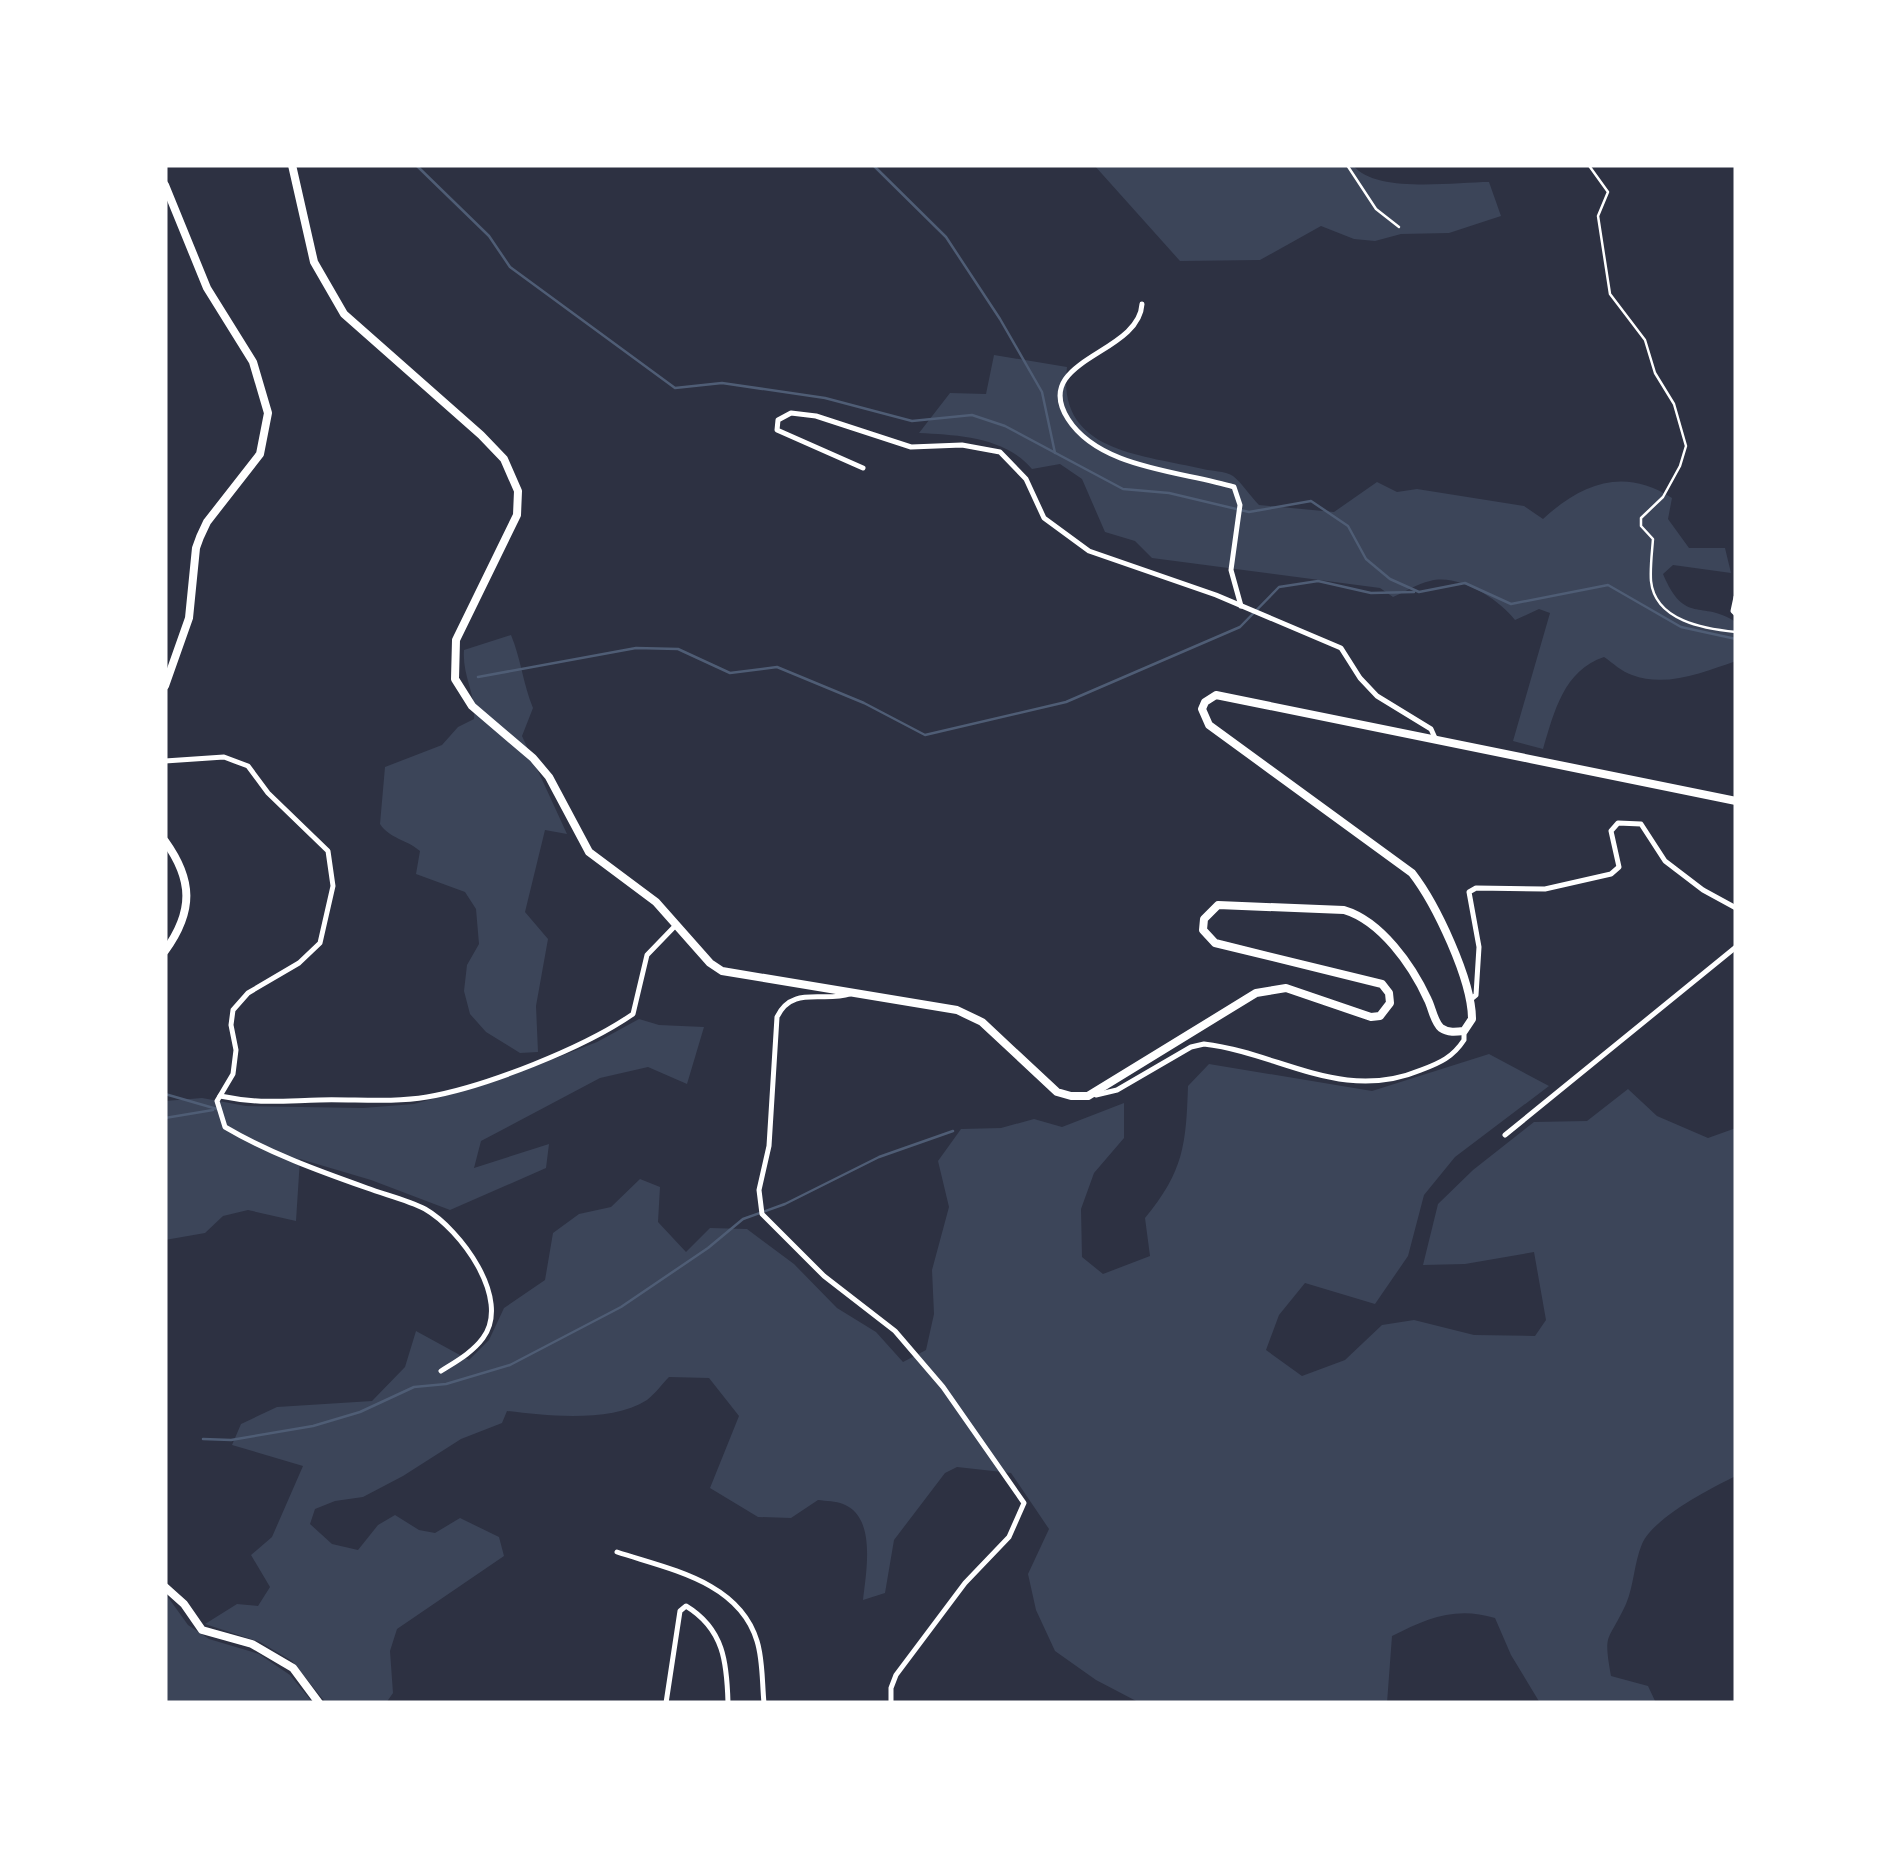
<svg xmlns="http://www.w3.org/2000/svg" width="1901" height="1868" font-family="'PT Sans',sans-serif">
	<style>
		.green { fill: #3c4559 }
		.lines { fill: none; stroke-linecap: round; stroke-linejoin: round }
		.stream { stroke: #4f5d75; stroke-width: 2.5 }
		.path { stroke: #fff; stroke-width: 2.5 }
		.minor { stroke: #fff; stroke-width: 5 }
		.secondary { stroke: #fff; stroke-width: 8 }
	</style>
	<rect width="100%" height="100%" fill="#2d3142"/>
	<g class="green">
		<path d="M1094,165h259c22,29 101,17 136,17l12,34 -52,17 -48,1 -26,7 -21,-2 -33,-13 -61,34 -80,1z"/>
		<path d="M994,355l73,12c-11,85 73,87 136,102 8,2 22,2 30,7 9,7 18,21 26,29l75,7 43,-30 20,10 20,-3 107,17 19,13c39,-36 81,-52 129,-21l-4,21 21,29h36l6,25 -58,-8 -10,9c22,52 38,25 73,48v39c-32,11 -70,27 -104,14 -10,-3 -19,-12 -28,-18 -40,13 -50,55 -61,92l-30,-8 37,-128 -11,-4 -24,11c-16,-21 -57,-47 -85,-39 -13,3 -25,11 -37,16l-13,-9 -228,-30 -17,-17 -30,-9 -23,-53 -22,-15 -28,5c-27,-32 -74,-34 -113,-36l31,-40 36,1z"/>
		<path d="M511,635c10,24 12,49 22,73l-11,28 45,98 -22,-4 -20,82 23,27 -12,67 2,46 -18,1 -34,-21 -16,-18 -6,-23 3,-26 12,-21 -3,-35 -11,-17 -49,-18 4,-23c-14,-12 -30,-12 -40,-27l5,-57 57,-22 16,-18 16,-8c2,-26 -12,-43 -10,-69z"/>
		<path d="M639,1019l20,6 45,2 -17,57 -39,-17 -48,11 -119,63 -7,27 75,-24 -3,24 -96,42 -79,-30 -71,-21 -4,62 -48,-11 -25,6 -18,17 -40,7v-139l37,-3 44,8 117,2 51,-4 86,-24 97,-38z"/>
		<path d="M1489,1054l60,32 -94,71 -31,38 -16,61 -33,48 -70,-21 -26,32 -13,35 36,26 43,-16 37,-35 32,-5 60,15 61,1 11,-16 -12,-68 -69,12 -42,1 15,-61 35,-34 61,-48 53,-1 41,-32 29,27 51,22 28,-10v348c-25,12 -83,42 -94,68 -8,19 -8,41 -16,60 -18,39 -23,27 -15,72l37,10 8,17h-116l-29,-48 -16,-37c-39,-12 -68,0 -103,18l-5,67h-247l-44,-23 -41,-29 -19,-41 -8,-36 21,-45 -38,-56 -54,-6 -12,6 -51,67 -9,53 -22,7c3,-28 14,-83 -20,-96 -7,-3 -17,-3 -25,-4l-27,18 -33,-1 -48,-29 29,-72 -30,-38 -40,-1c-7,7 -14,17 -22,23 -36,23 -100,16 -140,11l-5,12 -41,16 -58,37 -40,21 -28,4 -20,8 -5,15 22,20 26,6 20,-25 17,-10 24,15 16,3 25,-15 39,19 5,19 -107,73 -7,22 3,42 -7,10h-60l-34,-42 -32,-19 -55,-18 32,-20 21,2 12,-19 -19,-32 21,-18 31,-71 -71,-21 9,-21 36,-17 95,-6 33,-34 11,-36 53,29 20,-20 15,-32 41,-28 8,-47 26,-19 32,-7 29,-28 20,8 -2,35 28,30 24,-24 37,1 47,35 43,44 39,24 27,30 23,-12 8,-36 -2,-44 17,-63 -11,-46 23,-32 40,-1 33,-9 28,8 62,-24v35l-30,35 -13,36 1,48 21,17 47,-18 -5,-38c39,-47 41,-74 43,-132l21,-22 163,27z"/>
		<path d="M165,1593l23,32 21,14 50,15 31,21 23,28h-148z"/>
	</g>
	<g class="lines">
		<g class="stream">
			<path d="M416,165l73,71 21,31 165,121 47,-5 103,15 87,23 60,-6 33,11 118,63 46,4 80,19 62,-11 37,25 18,33 24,20 29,13 46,-9 46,21 97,-19 73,42 55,12"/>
			<path d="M873,165l73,72 54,82 42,73 13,61"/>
			<path d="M478,677l158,-29 42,1 52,24 47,-6 87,36 61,32 141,-33 174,-75 39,-40 39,-6 53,12 43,-1"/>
			<path d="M165,1094l52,15"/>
			<path d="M165,1118l48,-8"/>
			<path d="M203,1439l28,1 82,-14 47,-14 54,-25 32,-3 64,-19 111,-58 87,-59 35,-29 42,-15 94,-47 74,-26"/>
		</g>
		<g class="path">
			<path d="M1347,165l29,44 23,18"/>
			<path d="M1590,167l18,25 -10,24 12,78 35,46 10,33 19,31 12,42 -6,20 -17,31 -22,21v8l12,13c-1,14 -3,28 -2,42 4,40 54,48 85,51"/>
		</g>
		<g class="minor">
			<path d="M1142,304c-3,51 -112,55 -74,115 32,50 114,52 166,68l6,18 -9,65 10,36"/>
			<path d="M863,468l-86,-38 1,-10 13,-7 25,3 95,31 51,-2 38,7 26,27 18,39 45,33 127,44 125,53 19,30 17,18 54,33 4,9"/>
			<path d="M1736,597l-3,14 3,3"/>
			<path d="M165,761l59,-4 24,9 20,27 60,58 5,35 -13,57 -21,20 -51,30 -15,17 -2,15 5,25 -3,24 -16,27 8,26c44,26 94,44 142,61 19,7 41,12 58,21 35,20 87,90 58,129 -11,15 -28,24 -42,33"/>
			<path d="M850,994c-27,9 -58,-9 -73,23l-8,129 -10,44 3,24 62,62 71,55 48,56 81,116 -15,34 -44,46 -69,92 -5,13v15"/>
			<path d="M1470,1000l6,-5 3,-48 -10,-55 7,-4 69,1 66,-15 8,-7 -8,-36 7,-8 23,1 24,37 38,29 33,18"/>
			<path d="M1096,1095l21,-5 74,-43 13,-3c76,9 138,59 217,26 19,-7 32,-13 43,-30v-9"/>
			<path d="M220,1096c39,8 60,5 99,4 36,-1 72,3 108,-3 58,-10 157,-49 206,-83l14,-59 28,-29"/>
			<path d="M1505,1135l231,-188"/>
			<path d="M617,1552c51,17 122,29 140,89 6,19 5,42 7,62"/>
			<path d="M666,1703l14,-92 6,-5c38,23 41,57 42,97"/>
		</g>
		<g class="secondary">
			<path d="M292,165l22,97 30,52 137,121 23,24 14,32 -1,24 -61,125 -1,39 17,27 61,52 16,19 40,75 67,50 54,61 12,8 235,39 25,12 75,70 14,4h17l168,-103 30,-5 85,29 9,-1 10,-13 -1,-10 -7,-9 -167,-41 -12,-13 1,-11 14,-14 126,5c37,11 68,55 84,90 4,8 6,22 13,28 7,5 15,4 23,3l8,-12c0,-39 -36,-115 -60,-146l-203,-148 -7,-16 3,-7 11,-7 520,106"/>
			<path d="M165,185l42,103 46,74 15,51 -8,41 -53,68 -7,15 -4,11 -7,70 -24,68"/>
			<path d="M165,841c28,39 29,70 0,110"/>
			<path d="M165,1587l19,17 18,26 50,14 41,24 26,35"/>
		</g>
	</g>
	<rect width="1901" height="1868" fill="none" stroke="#ffffff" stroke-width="335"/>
</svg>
